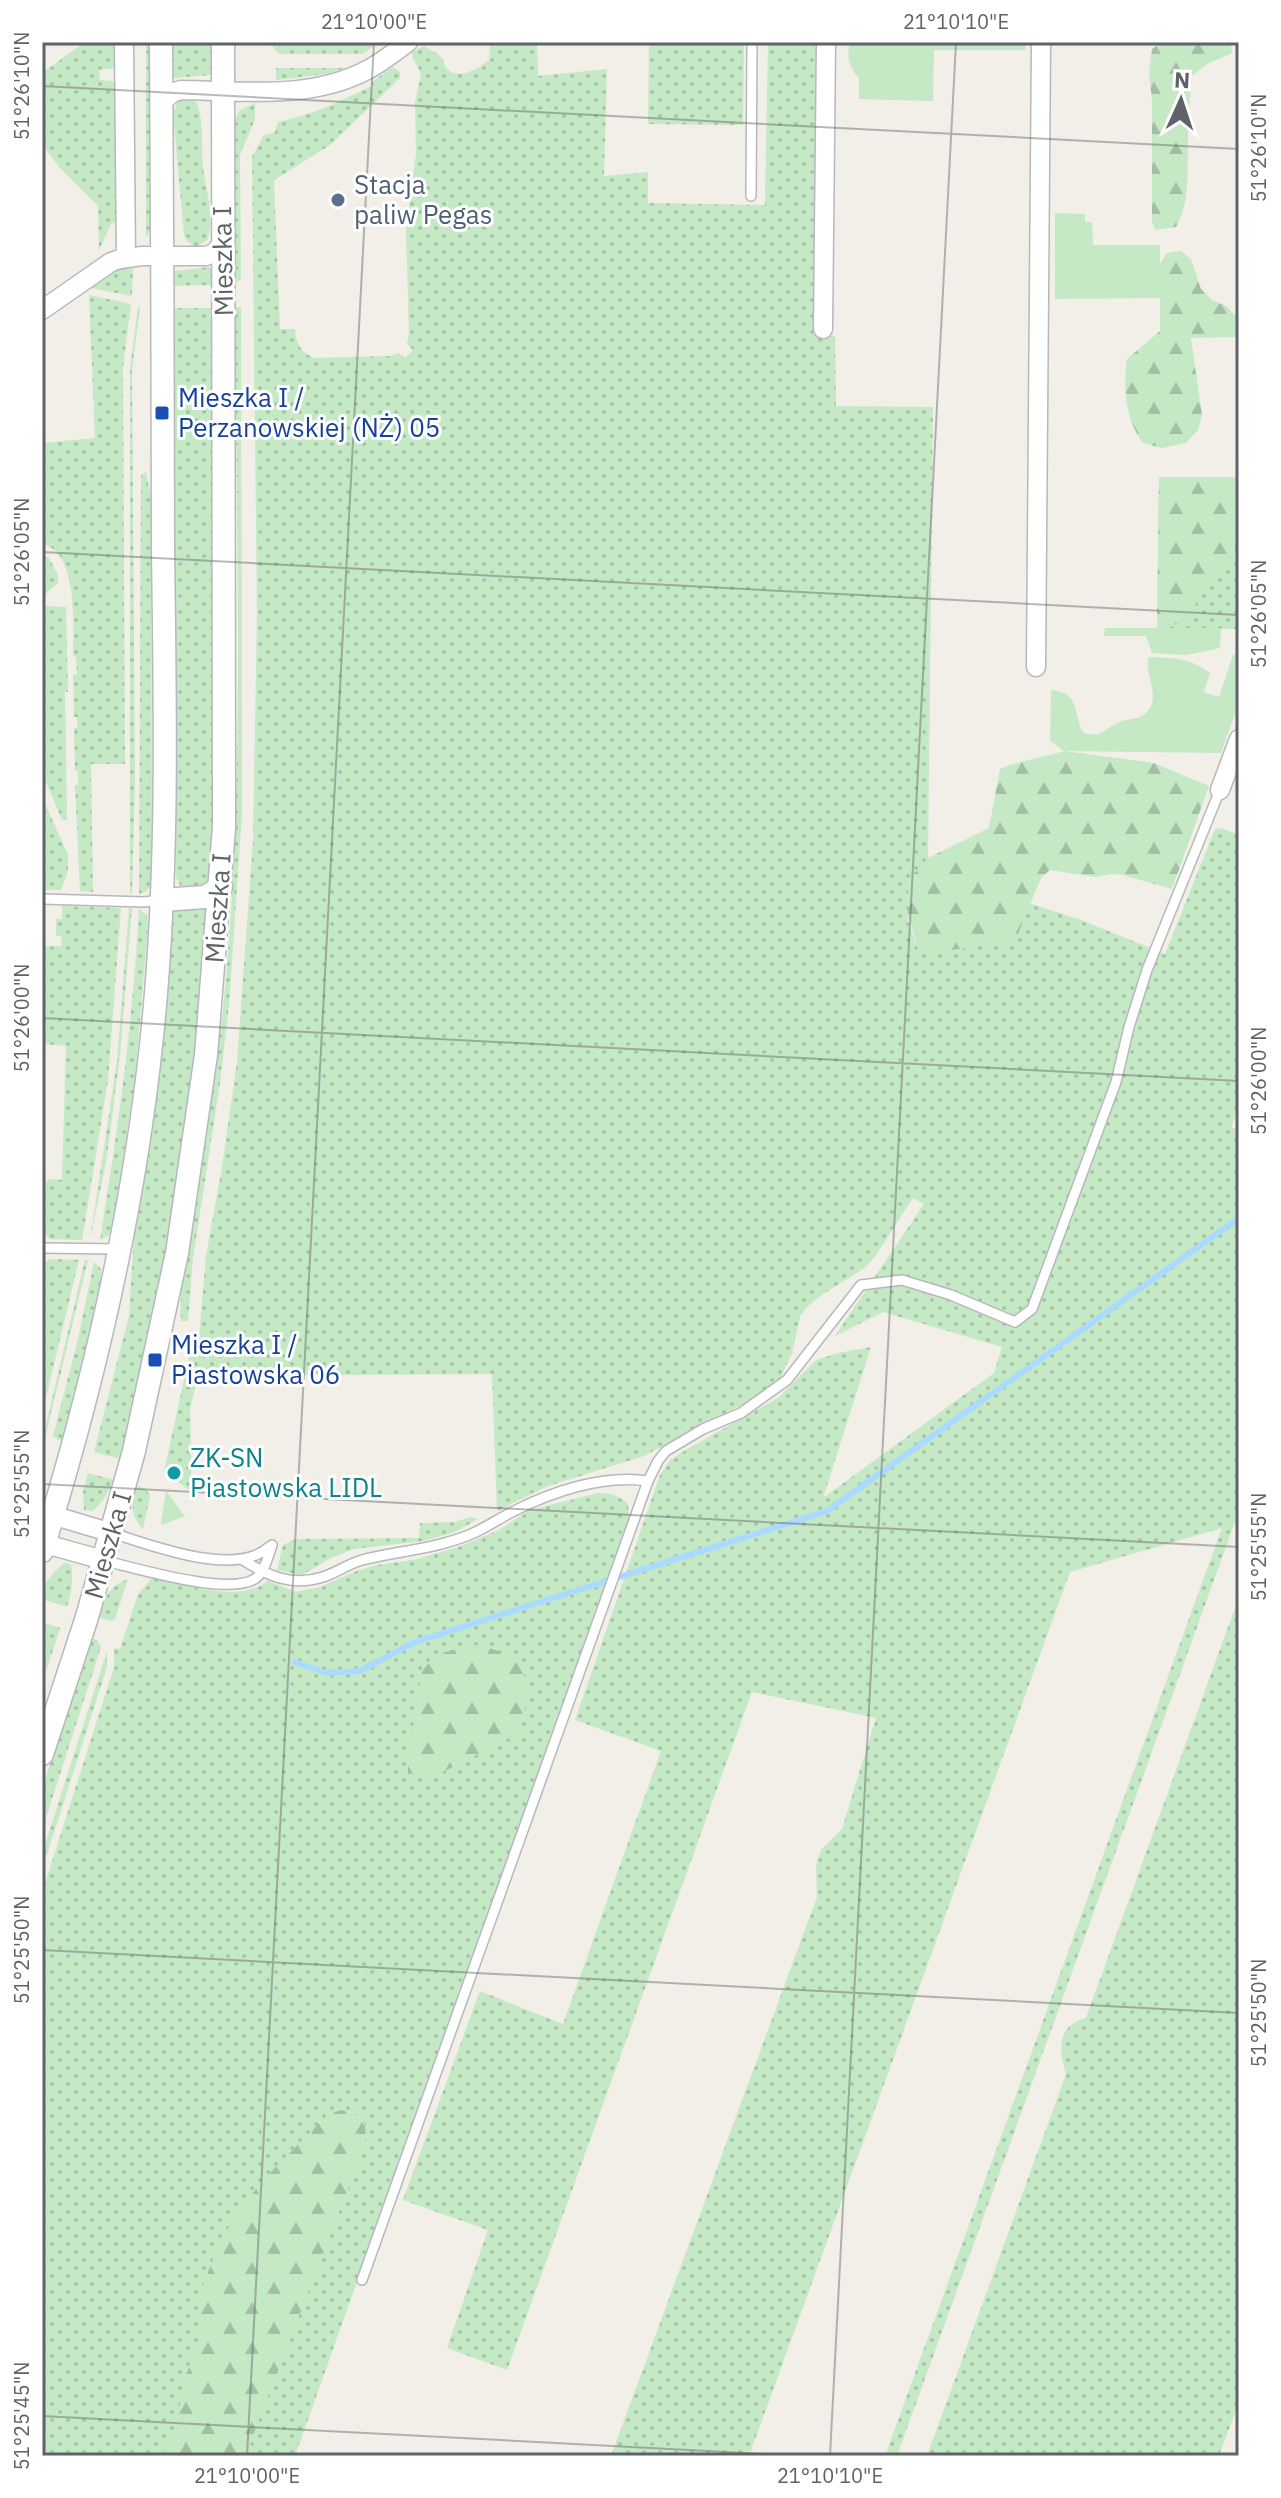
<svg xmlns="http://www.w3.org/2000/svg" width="1281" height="2498" font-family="'IBM Plex Sans',sans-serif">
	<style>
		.grass { fill: url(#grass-dots) }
		.forest { fill: url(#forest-firs) }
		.garden { fill: #c5e8c5 }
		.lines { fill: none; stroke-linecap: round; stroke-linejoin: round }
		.stream { stroke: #aadaff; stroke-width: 6 }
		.service-casing { stroke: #b5b8bc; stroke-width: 12 }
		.minor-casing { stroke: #b5b8bc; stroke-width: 21 }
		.tertiary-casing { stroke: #b5b8bc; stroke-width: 25 }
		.service { stroke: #fff; stroke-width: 9 }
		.minor { stroke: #fff; stroke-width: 18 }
		.tertiary { stroke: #fff; stroke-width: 22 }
		.ticks { fill: none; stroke: #5f6368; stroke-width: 2; stroke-opacity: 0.45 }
		.service-dot { fill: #5c6f8a; stroke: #fff; stroke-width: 3 }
		.transit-dot { fill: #1a4fb4; stroke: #fff; stroke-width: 3 }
		.culture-dot { fill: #0f9aa8; stroke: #fff; stroke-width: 3 }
		.labels { text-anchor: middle; stroke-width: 6; stroke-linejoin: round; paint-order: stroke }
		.service-label { font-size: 26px; fill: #4e5e75; stroke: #fff; text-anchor: start }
		.street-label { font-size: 26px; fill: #5f6368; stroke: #fff }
		.transit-label { font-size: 26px; fill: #164399; stroke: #fff; text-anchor: start }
		.culture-label { font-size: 26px; fill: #0d838f; stroke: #fff; text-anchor: start }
		.neatline { fill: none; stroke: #5f6368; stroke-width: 3 }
		.ticks-label { font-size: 20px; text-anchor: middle; fill: #5f6368 }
	</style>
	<defs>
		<pattern id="grass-dots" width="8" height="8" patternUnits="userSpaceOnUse" patternTransform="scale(2)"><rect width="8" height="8" fill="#c5e8c5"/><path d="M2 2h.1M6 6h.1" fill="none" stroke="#a3c0a4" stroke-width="1.8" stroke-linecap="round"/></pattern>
		<pattern id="forest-firs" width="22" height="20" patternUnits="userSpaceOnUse" patternTransform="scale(2)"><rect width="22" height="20" fill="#c5e8c5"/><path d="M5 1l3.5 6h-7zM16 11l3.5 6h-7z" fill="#a3c0a4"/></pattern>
	</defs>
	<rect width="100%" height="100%" fill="#f1efe8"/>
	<g class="grass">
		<path d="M85,42h31v26l-17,2 1,10 13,1 3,3 1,138 -6,2 -12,26 -1,-44 -38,-38 -18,-24v-71z"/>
		<path d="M146,42h3l1,188 -4,8z"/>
		<path d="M172,42h39v33l-38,3z"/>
		<path d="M268,42h102l3,5 -11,7h-82z"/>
		<path d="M490,42h47l1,34 69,-7 -3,107 44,-4v31l117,2 3,-163h52l-3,294h18l1,70 97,1 -5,451 -20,22v41l11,31h18l77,-11 15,-38 52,17 84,34 50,-125 6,-1 18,7v271l-8,22 8,1v392l-4,1 -338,934h-12l337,-928 -152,44 -321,884h-138l206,-559 -1,-32 5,-15 21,-21 34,-111 -124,-26 -245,678 -60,-22 41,-118 -85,-30 77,-209 83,33 98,-273 -86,-31 85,-245 10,-15 14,-9 94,-53 38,-38 22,-7 33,-6 -48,151 171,-125 8,-26 -119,-35 -48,24 89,-132 -11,-6 -37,57 -10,12 -43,27 -15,12 -8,10 -8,37 -12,26 -27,20 -109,57 -96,30 -51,25 -5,-137 -294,2 -8,33 2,83 -28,-20 29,-134h6l7,-82 16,-89 15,-105 16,-221 4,-226 -5,-458 11,-21 12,-4 3,-10c34,-7 63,-21 94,-36v-4l21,-15 7,5v6l-70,67 -56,35 6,149h15c1,14 5,23 19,29l76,-2 9,-3 6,5 8,-8 -6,-6 2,-11 -3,-103 10,-76 -1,-52 6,-28 -8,-16 -1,-6 12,-6c5,3 13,7 17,11 3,3 3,9 6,12 12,12 32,-1 42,-9z"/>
		<path d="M649,42h95l-1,83 -95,-1z"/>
		<path d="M934,42h92l-1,8h-92z"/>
		<path d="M276,68h71l-20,6 -51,6z"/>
		<path d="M189,98l8,5c7,20 4,41 6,63 2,24 13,50 4,74l-11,7 -9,-6 -3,-6 -11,-122 5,-12z"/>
		<path d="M255,103v16l-15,36 1,124 -7,6v-163l5,-11z"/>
		<path d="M209,267l3,2v16l-39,1 2,-15z"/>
		<path d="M126,268h7l-1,28 -41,-8 26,-18z"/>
		<path d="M89,295l42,9 -8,63 2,397h-34l2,128 -13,-1 -5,-106h3v-14h-3l-1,-43h3v-11h-3l-1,-42 4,-1 -1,-17 -3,-1c0,-29 6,-105 -31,-112v-101l53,-5z"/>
		<path d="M138,307h2l-8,63 3,410 -3,114 -2,-1v-524z"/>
		<path d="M235,307h6l1,506 -13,192 -9,78 -27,175 -5,63h-7c-3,-46 11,-93 18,-138 12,-72 22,-144 28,-216 18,-219 9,-440 8,-660z"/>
		<path d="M173,308h39l2,494 -5,76 -7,10 -14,2 -7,-3 -5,-10z"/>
		<path d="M146,472l5,26 1,344 -2,45 -5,5 -6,2 2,-419z"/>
		<path d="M1159,477h80v152l-82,-1z"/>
		<path d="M42,555l7,3 9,17v8l-16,14z"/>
		<path d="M43,606l23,1 2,85h-3l2,128h-5l-20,-47z"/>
		<path d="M42,797l26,58v16l-7,19h-19z"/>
		<path d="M62,906l59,2 -13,172 -26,160 -32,-1 -8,-8 3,-47 4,-5 13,1 4,-134 -21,-2 -1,-98h17l1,-10h-6v-17h6z"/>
		<path d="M129,908h3l-12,148 -13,101 -17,83 27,-179z"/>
		<path d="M205,908l3,1c-11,138 -28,276 -56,413 -9,45 -21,91 -32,137l-26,-7 35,-136 5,-80 23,-145 15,-178 4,-4z"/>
		<path d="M139,909l8,6 1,11 -13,152 -22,149 -5,9 -8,4c18,-110 33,-219 39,-331z"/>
		<path d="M50,1259l29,1 -37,154v-149z"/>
		<path d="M85,1260h3l-43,178 -2,-1z"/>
		<path d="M94,1262l7,7 1,10 -39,164 -10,-7 25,-97z"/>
		<path d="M88,1473l26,7 -10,19 -11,12 -9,-1 -1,-18z"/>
		<path d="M135,1485l11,4 4,7 -7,33c-13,-13 -12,-27 -8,-44z"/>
		<path d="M598,1493c13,0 21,2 30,11l1,14 -334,938h-253v-563l72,-226v-19l6,1 18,-55 14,-16c33,6 88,26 116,3l28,11 24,-5 34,-15 23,-7 36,-5 48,-14 38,-16 31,-20z"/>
		<path d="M471,1517l7,2 -23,13 -32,9 -69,8 -23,9 -29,17 -25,-5 6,-25 13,-6 123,-1 1,-15 34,-1z"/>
		<path d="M64,1563l7,1c3,15 0,29 -4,43l-25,-8c0,-16 11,-26 22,-36z"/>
		<path d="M128,1579l-13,40 -5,2 -12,-4c5,-18 12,-32 30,-38z"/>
		<path d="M1239,1597v805l-20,54h-292l139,-382c-7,-24 -10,-48 20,-56z"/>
		<path d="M42,1622l18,6 -18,56z"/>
		<path d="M91,1638l6,2 4,7 -59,183v-41z"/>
		<path d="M107,1651v16l-65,203v-16z"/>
	</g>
	<g class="forest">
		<path d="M1161,42h65l5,3 1,8 -25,11 -15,12c-2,21 -4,42 -4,64 -1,30 3,60 -12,87l-21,3 -3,-9v-121l-3,-28 3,-23z"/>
		<path d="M1181,251l10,8 10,30 11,11 14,6 13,13v18l-48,1 11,77 -4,15 -12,13 -24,5 -19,-5c-18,-24 -20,-55 -16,-84l33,-28v-67l7,-11z"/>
		<path d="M1159,477h80v68l-3,1c-10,19 -21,27 -31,43 -14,21 -19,39 -48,39z"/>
		<path d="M1064,751l90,12 55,23 -37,103 -49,-14 -11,-1 -17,3 -45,-7 -9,8 -26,63 -78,11h-18l-11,-37v-35l20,-22 61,-30 11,-59c21,-9 42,-11 64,-18z"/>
		<path d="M472,1644c60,11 63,37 46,90l-85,43h-25v-22l14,-84 14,-16z"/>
		<path d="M341,2110c25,5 27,13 23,38l-119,308h-84l16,-31 6,-42 16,-43 3,-16 -4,-26 23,-60 40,-56 66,-67z"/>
	</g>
	<g class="garden">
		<path d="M850,42h84l-1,59 -74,-2v-21c-10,-10 -13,-22 -9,-36z"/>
		<path d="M1055,213l30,1v8h7l1,23h67v53l-105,1z"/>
		<path d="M1105,628h116l-1,20 -34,7 -34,-2 -6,-17h-42z"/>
		<path d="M1239,654v49l-18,50 -157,-2 -14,-10 1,-51c30,3 21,21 32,42 16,7 21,-2 34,-9 8,-4 17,-3 25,-7 24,-15 0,-43 7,-59 25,1 40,0 61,16l-6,19 15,5 14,-42z"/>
		<path d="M166,1491l19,25 -23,9 -1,-3z"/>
	</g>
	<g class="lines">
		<path class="stream" d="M295,1662l32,11 33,-2 55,-29 412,-131 412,-293"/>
		<g class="service-casing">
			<g id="service">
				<path d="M751,196l1,-154"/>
				<path d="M42,899l102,3 18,-2"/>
				<path d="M42,1248l77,1"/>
				<path d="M112,1533c39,12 123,45 157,14"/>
				<path d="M243,1560c25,16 49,27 80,17 13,-4 25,-13 39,-17 36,-9 72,-11 107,-25 15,-6 29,-16 43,-23 39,-20 91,-38 136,-31"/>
				<path d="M105,1561c31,7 126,36 151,17 9,-7 12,-22 16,-33"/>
				<path d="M362,2280l286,-799 10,-20 8,-10 37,-22 38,-16 46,-33 74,-95 41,-5 49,15 64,27 17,-13 84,-227 13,-55 18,-57 73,-180"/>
			</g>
		</g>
		<g class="minor-casing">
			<g id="minor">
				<path d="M124,42l2,216"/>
				<path d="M161,102l13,-10 7,-2c61,1 130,10 186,-20 14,-7 28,-18 41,-28"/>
				<path d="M42,310l69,-48 9,-3 22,-3h64l8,-3 8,-9"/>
				<path d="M823,329l3,-287"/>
				<path d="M1036,667l5,-625"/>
				<path d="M1220,790l19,-51"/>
				<path d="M42,1512l70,21"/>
				<path d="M42,1543l61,17"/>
			</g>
		</g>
		<g class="tertiary-casing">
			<g id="tertiary">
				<path d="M162,900l43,-3 16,-10"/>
				<path d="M42,1551c52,-168 92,-340 110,-515 17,-163 13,-326 11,-489 -1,-168 0,-337 -2,-505"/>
				<path d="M42,1754l45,-137 47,-166 43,-198 29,-198 18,-228 -1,-785"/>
			</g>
		</g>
		<use href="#service" class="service"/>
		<use href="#minor" class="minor"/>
		<use href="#tertiary" class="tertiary"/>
	</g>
	<path class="ticks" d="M42,86l1197,63M42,552l1197,63M42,1018l1197,63M42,1484l1197,63M42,1950l1197,63M42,2416l762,40M247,2456l127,-2414M830,2456l126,-2414"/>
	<circle class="service-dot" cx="338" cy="200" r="8"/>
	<g class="transit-dot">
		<rect x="154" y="405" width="16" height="16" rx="4"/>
		<rect x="147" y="1352" width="16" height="16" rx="4"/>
	</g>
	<circle class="culture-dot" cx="174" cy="1473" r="8"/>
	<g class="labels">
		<g class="service-label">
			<text x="354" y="194">Stacja<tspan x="354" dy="30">paliw Pegas</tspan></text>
		</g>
		<g class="street-label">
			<text transform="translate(223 261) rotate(-91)" y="9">Mieszka I</text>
			<text transform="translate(218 908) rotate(-86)" y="9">Mieszka I</text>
			<text transform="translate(108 1545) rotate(-74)" y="9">Mieszka I</text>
		</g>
		<g class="transit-label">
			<text x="178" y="407">Mieszka I /<tspan x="178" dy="30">Perzanowskiej (NŻ) 05</tspan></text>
			<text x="171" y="1354">Mieszka I /<tspan x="171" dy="30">Piastowska 06</tspan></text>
		</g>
		<g class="culture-label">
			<text x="190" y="1467">ZK-SN<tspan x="190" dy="30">Piastowska LIDL</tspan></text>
		</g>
	</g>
	<rect width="1281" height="2498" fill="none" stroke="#ffffff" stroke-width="88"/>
	<g transform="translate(1181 100) rotate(3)" stroke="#ffffff" stroke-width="6" paint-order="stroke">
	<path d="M0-6L14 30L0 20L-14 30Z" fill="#5f6368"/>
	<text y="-12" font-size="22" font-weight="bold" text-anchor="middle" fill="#5f6368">N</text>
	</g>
	<rect x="44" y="44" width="1193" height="2410" class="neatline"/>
	<g class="ticks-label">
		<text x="374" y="29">21°10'00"E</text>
		<text x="956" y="29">21°10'10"E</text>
		<text transform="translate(22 86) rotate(-90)" y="7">51°26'10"N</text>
		<text transform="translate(1259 148) rotate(-90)" y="7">51°26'10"N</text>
		<text transform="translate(22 552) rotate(-90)" y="7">51°26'05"N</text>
		<text transform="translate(1259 614) rotate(-90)" y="7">51°26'05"N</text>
		<text transform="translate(22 1018) rotate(-90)" y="7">51°26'00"N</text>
		<text transform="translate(1259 1081) rotate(-90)" y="7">51°26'00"N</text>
		<text transform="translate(22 1484) rotate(-90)" y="7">51°25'55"N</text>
		<text transform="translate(1259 1547) rotate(-90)" y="7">51°25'55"N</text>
		<text transform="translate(22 1950) rotate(-90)" y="7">51°25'50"N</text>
		<text transform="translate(1259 2013) rotate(-90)" y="7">51°25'50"N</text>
		<text transform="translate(22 2416) rotate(-90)" y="7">51°25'45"N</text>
		<text x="247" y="2483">21°10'00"E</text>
		<text x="830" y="2483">21°10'10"E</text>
	</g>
</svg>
